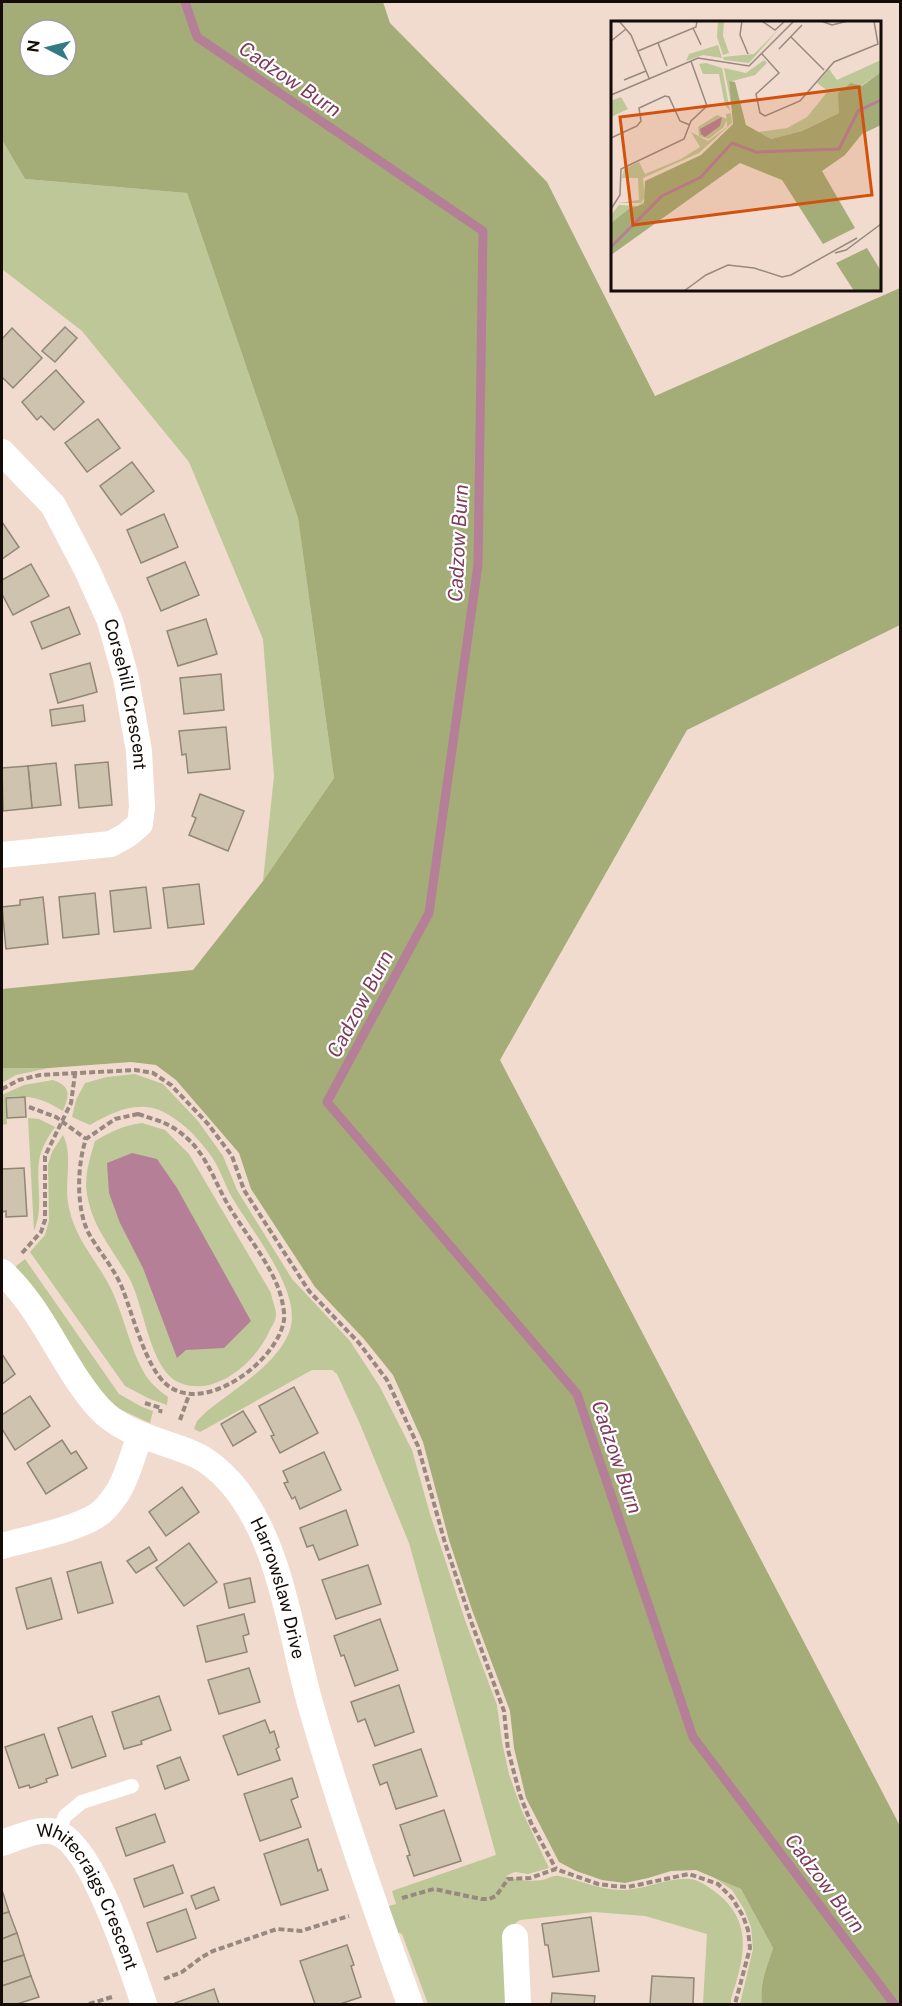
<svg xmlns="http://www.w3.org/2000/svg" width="902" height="2006" font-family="'Public Sans',sans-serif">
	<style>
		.green { fill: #bec797 }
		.forest { fill: #a4ac77; fill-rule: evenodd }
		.water { fill: #b57f97 }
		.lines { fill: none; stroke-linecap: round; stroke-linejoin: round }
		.stream { stroke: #b57f97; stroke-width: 9 }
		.building { fill: #cdc3af; stroke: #908775; stroke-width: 1.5 }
		.path { stroke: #98887f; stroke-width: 4; stroke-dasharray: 6 3; stroke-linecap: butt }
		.service { stroke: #fff; stroke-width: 14 }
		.minor { stroke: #fff; stroke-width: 26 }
		.labels { text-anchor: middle; stroke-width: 4.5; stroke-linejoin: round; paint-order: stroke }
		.street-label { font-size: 18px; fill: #130c08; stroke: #fff }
		.water-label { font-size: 20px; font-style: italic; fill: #7f3a5c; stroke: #fff }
		.inset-river { fill: none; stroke: #b57f97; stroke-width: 3 }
		.inset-road { fill: none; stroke: #98887f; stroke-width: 1.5 }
		.view { fill: #d3510c; fill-opacity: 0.15; stroke: #d3510c; stroke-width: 3 }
		.inset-edge { fill: none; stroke: #130c08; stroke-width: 3 }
	</style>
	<rect width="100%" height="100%" fill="#f0dbce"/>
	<g class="green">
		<path d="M2,140l23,39 162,14 111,325 36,260 -71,103 11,-105 -11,-137 -74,-177 -107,-131 -80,-62z"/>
		<path d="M2,1068h47l-33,7 -14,8z"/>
		<path d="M135,1074l28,10 35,37 25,35 14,34 55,89 58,62 30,46 32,63 18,64 35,106 32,85 5,37 7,32 13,37 27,57 -21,6 -13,-2 -9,4c12,4 22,6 36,4 6,-1 11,-5 17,-4 21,4 41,14 63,14 22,0 48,-13 68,-11 9,1 17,7 24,12 41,30 30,67 17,108v5h-28l4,-70 -62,-18 -51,-4 -74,8 -12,8 -2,76h-78l-26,-70 -8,-3 -8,-24 10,-3 -4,-13 104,-36 -87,-312 -49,-119 -23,-50 -5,-4h-20l-112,62 -6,-3 3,-8 9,-9c27,-22 77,-51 85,-86 8,-38 -39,-95 -58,-127 -7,-11 -11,-25 -18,-37 -5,-9 -15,-20 -22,-28 -9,-9 -23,-20 -34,-24 -24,-9 -48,3 -69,15l-18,-8 4,-17 9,-17 22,-6z"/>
		<path d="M53,1080c18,6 17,15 10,31 -21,-13 -33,-16 -58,-14l2,27 -5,1v-30l22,-10z"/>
		<path d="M28,1118l11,1 16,8c-7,10 -14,21 -16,34 -3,23 5,48 -5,70z"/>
		<path d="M142,1123l23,7 24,24 82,139c1,7 5,15 5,22 0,6 -5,12 -7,17 -14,31 -56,67 -91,50 -29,-14 -34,-80 -50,-106 -15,-26 -34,-47 -40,-77 -5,-20 1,-38 7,-58 15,-9 29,-16 47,-18z"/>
		<path d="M63,1135c11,23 0,48 6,73 7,34 30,54 44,85 11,25 17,54 30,78 6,11 15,19 25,26l-1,8 -17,-6 -25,-13 -95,-134 15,-17 4,-14 -1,-57 4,-12z"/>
		<path d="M25,1259l94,135 23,13 11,4 -3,12 -33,-15 -13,-12 -89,-129z"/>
		<path d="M712,1876l29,13 32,59c-6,18 -14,37 -11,56h-22l13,-55 -2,-22 -7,-18 -12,-19z"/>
	</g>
	<path class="forest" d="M2,2h381l7,21 157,159 108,214 245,-108v337l-213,105 -187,330 400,766v178h-138c-3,-19 5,-38 11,-56l-32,-59 -45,-19 -25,1 -23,7 -23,5 -23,-3 -26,-9 -17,-9 -33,-64 -12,-50 -4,-37 -38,-101 -23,-70 -26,-98 -30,-67 -29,-36 -49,-52 -64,-98 -12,-36 -63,-73 -20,-15 -25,-3 -82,6h-47v-79l191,-19 70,-89 71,-103 -36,-260 -111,-325 -162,-14 -23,-39zM30,30h36v36h-36z"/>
	<path class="water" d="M132,1153l25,6 20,29 74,133 -27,27 -38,2 -9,8 -34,-90 -23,-45 -11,-30 -2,-30z"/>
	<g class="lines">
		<path class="stream" d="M185,2l12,35 286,194 -5,334 -49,348 -102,189 250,292 116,343 201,267"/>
	</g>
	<g class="building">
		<path d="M65,327l12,11 -22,24 -13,-11z"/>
		<path d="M12,328l30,30 -29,30 -11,-11v-38z"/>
		<path d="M56,370l28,32 -30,28 -13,-14 -4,4 -15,-18z"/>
		<path d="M98,419l22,29 -33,24 -22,-29z"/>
		<path d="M132,462l22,29 -33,24 -21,-29z"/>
		<path d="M164,514l14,33 -37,16 -14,-33z"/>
		<path d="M2,522l17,25 -17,12z"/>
		<path d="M185,562l14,33 -38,16 -14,-33z"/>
		<path d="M31,564l18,32 -36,19 -11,-21v-14z"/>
		<path d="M69,607l11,27 -38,15 -11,-27z"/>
		<path d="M206,619l11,35 -39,12 -11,-35z"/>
		<path d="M90,663l7,29 -39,11 -8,-29z"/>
		<path d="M221,674l3,36 -40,4 -4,-36z"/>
		<path d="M83,705l2,16 -33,5 -2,-16z"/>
		<path d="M226,727l4,42 -42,4 -2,-19 -4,1 -3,-24z"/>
		<path d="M108,762l4,43 -33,3 -4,-43z"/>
		<path d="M56,763l5,42 -29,3 -4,-42z"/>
		<path d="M28,766l4,42 -29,3 -1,-43z"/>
		<path d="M200,794l44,17 -16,40 -39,-16 7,-17 -4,-2z"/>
		<path d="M199,884l5,40 -36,4 -5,-40z"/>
		<path d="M146,887l5,41 -37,4 -4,-41z"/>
		<path d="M95,893l4,41 -36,4 -4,-41z"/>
		<path d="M43,897l5,47 -42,5 -4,-42 18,-2v-5z"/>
		<path d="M25,1097l1,20 -19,1 -1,-20z"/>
		<path d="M24,1168l3,48 -21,1v-6l-4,1v-43z"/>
		<path d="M2,1354l13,20 -13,10z"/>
		<path d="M294,1387l24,46 -38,20 -9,-17 3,-1 -15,-29z"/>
		<path d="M30,1396l20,30 -35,24 -13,-21v-14z"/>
		<path d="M243,1411l13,21 -23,14 -12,-22z"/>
		<path d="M62,1440l9,14 5,-3 11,17 -41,26 -19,-31z"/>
		<path d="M324,1452l17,38 -41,19 -5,-12 -3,2 -8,-16 4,-1 -5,-11z"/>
		<path d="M182,1487l17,25 -33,24 -17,-24z"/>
		<path d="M346,1510l12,35 -39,15 -6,-15 -6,2 -7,-19z"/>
		<path d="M189,1543l28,39 -33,24 -28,-38z"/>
		<path d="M149,1547l8,13 -21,13 -9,-12z"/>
		<path d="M101,1562l12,41 -35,10 -11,-41z"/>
		<path d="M368,1565l13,39 -45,15 -14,-39z"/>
		<path d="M51,1578l11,41 -35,10 -11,-41z"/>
		<path d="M250,1578l5,24 -26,6 -5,-24z"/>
		<path d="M244,1614l5,20 -6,2 4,16 -41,10 -9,-36z"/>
		<path d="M380,1619l18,51 -43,16 -11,-31 -3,1 -7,-20z"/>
		<path d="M249,1668l11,34 -41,12 -11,-34z"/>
		<path d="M399,1685l15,47 -39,14 -10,-27 -7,3 -7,-20z"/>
		<path d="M159,1696l12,34 -30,11 1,3 -18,5 -12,-37z"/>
		<path d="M92,1716l14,40 -34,12 -14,-40z"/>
		<path d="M265,1720l5,13 4,-2 5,16 -3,2 4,11 -42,15 -15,-39z"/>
		<path d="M44,1734l14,41 -12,4 1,3 -17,6 -1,-3 -10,3 -14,-41z"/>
		<path d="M421,1749l16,47 -41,13 -9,-27 -7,3 -7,-20z"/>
		<path d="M180,1757l9,23 -24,9 -8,-23z"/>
		<path d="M292,1778l6,19 -7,3 10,27 -41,14 -16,-47z"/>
		<path d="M444,1810l17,51 -47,15 -7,-20 3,-1 -10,-30z"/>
		<path d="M155,1814l10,28 -39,14 -10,-28z"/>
		<path d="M308,1839l10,32 3,-2 7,21 -47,15 -17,-51z"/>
		<path d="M173,1865l10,28 -39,14 -10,-28z"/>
		<path d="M214,1887l5,13 -23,9 -5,-13z"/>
		<path d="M2,1890l7,22 -7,2z"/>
		<path d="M186,1909l10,29 -39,14 -10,-29z"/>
		<path d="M9,1912l8,21 -15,6v-25z"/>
		<path d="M591,1917l8,54 -46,6 -5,-32h-3l-3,-21z"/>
		<path d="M17,1933l7,22 -22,7v-23z"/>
		<path d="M347,1945l7,20 -3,1 10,31 -21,7h-25l-15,-43z"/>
		<path d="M24,1955l7,21 -29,10v-24z"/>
		<path d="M31,1976l8,21 -22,7h-15v-18z"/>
		<path d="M652,1976l42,2 -1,26h-43z"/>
		<path d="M214,1989l5,15h-44v-1z"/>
		<path d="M552,1993l43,3 -1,8h-43z"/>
	</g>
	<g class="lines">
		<g class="path">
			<path d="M2,1089l17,-9 21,-5 95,-5 18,3 18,12 37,39 24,32 12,34 65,101 50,52 28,37 31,66 27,97 27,81 32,87 4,39 12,45 11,28 25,46"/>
			<path d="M29,1107l27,10 30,22"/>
			<path d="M138,1114c24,8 33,9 52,27 18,18 25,41 37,62 16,28 43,59 53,90 2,7 5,19 4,27 -6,41 -81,97 -118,64 -20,-17 -33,-68 -43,-94 -8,-21 -24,-38 -35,-58 -12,-25 -11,-67 -2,-93l29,-20z"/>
			<path d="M22,1253l19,-21 4,-12v-64l26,-53 4,-29"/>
			<path d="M145,1403l16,5 -1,5"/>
			<path d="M180,1420l9,-25"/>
			<path d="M402,1898l32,-9 47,10h8l7,-3 12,-17 22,-1 26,-9 42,15 15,2 15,1 61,-13 29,10 14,14 11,18 5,14 2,18 -15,56"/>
			<path d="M164,1979l18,-7 20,-15 11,-6 64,-22 24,2 48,-15"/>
			<path d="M89,2004l23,-7"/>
		</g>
		<path class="service" d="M58,1833l7,-17 17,-14 50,-16"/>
		<g class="minor">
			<path id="s1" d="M2,452l51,53 34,65 23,51 16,57 13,73 3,56 -2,17 -13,11 -16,9 -109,11"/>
			<path id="s2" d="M2,1272c41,37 60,95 97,136 26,28 64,32 97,47 13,6 25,17 35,28 50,58 59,149 79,220 29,102 64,202 100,301"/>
			<path d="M2,1546c25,-7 72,-16 94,-30 9,-5 16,-15 22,-24 10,-17 15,-38 22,-57"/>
			<path id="s3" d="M2,1843c15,-5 37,-16 53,-11 38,11 76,135 89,172"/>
			<path d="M515,1937l3,67"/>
		</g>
	</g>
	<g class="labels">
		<g class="street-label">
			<text dy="6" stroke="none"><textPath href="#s1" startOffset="278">Corsehill Crescent</textPath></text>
			<text dy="6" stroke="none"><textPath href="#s2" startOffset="438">Harrowslaw Drive</textPath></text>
			<text dy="6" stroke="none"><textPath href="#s3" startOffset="126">Whitecraigs Crescent</textPath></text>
		</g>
		<g class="water-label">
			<text transform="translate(290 79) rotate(34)" y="7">Cadzow Burn</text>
			<text transform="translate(458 543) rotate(-87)" y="7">Cadzow Burn</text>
			<text transform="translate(360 1004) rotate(-62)" y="7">Cadzow Burn</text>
			<text transform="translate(617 1457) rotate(71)" y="7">Cadzow Burn</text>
			<text transform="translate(825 1883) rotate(53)" y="7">Cadzow Burn</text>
		</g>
	</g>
	<g transform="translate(611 21)">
		<rect width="270" height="270" fill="#f0dbce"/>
		<path d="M107,0h6l-1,15 6,17 -6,2 -6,-18zM169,7l-31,35 -25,-3 -1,-3 31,-3zM107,24l4,13 -19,-3 -17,6 3,-7zM153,39l3,3 -12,12 -26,7 3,27 -8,-41 22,5zM270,39v12l-20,14 -22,27 -37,18 -31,8 -13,-7 29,-4 20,-11 21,-26 -11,-8 12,-14 8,11zM95,42l16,5 8,43 -5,-6 -6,-31h-16l-4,-10zM10,76l7,12 -17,8v-16zM120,92l1,10 -33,30 -56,25 2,19 -4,6h-23l21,-3 -1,-22h-16l2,-9 15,-7 6,12 36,-15 19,-12 -9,-15 17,9 19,-14 -1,-13zM106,94l10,4 -3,8 -15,12 -10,-3 -1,-9zM35,179l-2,4 -6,4h-6l-21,15v-8l8,-10 19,1z" fill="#bec797"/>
		<path d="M270,51v53l-19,9 -17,21 -23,16 33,57 -32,16 -41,-64 -42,-17 -129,92v-32l18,-14 15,-5 1,-23 56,-26 32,-31 -4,-43 6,1 11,43 25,14 31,-8 37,-18 -1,-20 13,-10 11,3zM256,227l14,23v20h-27l-18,-28z" fill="#a4ac77"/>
		<path d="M111,96l-2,9 -15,11 -4,-3 -1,-5z" fill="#b57f97"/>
		<path class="inset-river" d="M0,226l51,-51 39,-19 31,-34 24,9 83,-3 19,-38 23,-11"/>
		<path class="inset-road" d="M8,0l12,14 18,43M131,0l-2,14 8,19M151,0l13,9 10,-9M210,0l11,4 16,-4M82,7l8,17M180,16l33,33M0,20l15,-12M47,22l9,23M168,28l23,-24M27,30l58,-24 1,-6M151,33l17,19 -23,21 4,19 5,3 35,-15 34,-39 44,-18 -4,-23M13,59l22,-9M0,74l87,-37 51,8 45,-45M0,117l26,-12 4,-5 -2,-13 26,-12 4,1 11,24 10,4M0,188l9,-14 1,-26 63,-30 7,-18 16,-15 -16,-45M224,232l11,-3 35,-26M73,270l22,-16 22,-10 26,3 28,9 9,-2 66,-37"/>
		<path class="view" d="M248,66l13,108 -239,30 -13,-108z"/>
		<rect width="270" height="270" class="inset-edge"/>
	</g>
	<rect width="902" height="2006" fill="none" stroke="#130c08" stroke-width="6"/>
	<g transform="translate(48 48) rotate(277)"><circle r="28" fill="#ffffff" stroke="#a19e9c" stroke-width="1.5"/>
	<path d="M0-4.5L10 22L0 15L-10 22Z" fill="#337a85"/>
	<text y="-9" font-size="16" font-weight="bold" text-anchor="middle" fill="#130c08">N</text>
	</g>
</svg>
